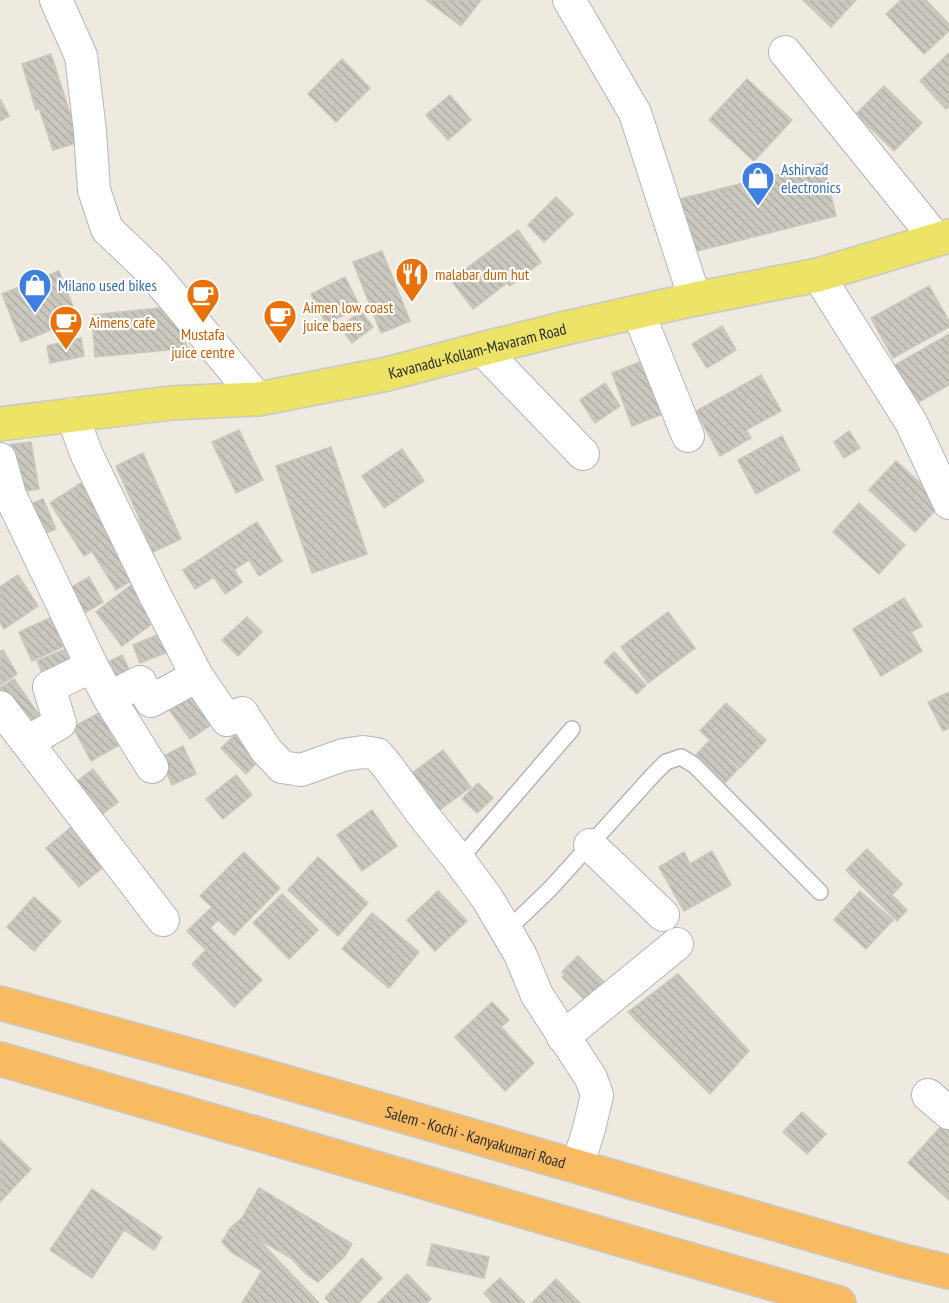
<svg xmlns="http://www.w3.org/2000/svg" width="949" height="1303" font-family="'PT Sans Narrow',sans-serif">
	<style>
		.building { fill: url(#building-back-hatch); stroke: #c9c6ba; stroke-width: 1.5 }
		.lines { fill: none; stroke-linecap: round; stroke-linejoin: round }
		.lane-casing { stroke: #b4b4c0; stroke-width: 18 }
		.street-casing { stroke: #b4b4c0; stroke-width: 34 }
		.primary-casing { stroke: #c8c8c8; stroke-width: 36 }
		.highway-casing { stroke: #c8c8c8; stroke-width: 36 }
		.lane { stroke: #fff; stroke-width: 15 }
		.street { stroke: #fff; stroke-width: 32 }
		.primary { stroke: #ece367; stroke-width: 33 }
		.highway { stroke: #f8bb61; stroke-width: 33 }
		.labels { text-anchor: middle; stroke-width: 4.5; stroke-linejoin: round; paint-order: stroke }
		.shop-label { font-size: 16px; fill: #366cbe; stroke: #fff; text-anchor: start }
		.food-label { font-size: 16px; fill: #c56008; stroke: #fff; text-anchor: start }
		.street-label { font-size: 16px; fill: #2d2d2d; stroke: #fff }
	</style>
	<defs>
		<pattern id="building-back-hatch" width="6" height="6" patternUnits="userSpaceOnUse" patternTransform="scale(1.5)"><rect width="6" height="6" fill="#cac8be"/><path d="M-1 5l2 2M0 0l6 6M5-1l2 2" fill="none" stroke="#aeaca4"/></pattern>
	</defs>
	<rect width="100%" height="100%" fill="#eeeae0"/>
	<g class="building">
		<path d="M426,0h55l-20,26z"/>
		<path d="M803,0h53l-25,27z"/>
		<path d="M901,0h25l23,24v7l-25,23 -38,-40z"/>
		<path d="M949,53v54l-3,2 -26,-28z"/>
		<path d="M51,54l28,88 -26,8 -14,-42 -3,2 -14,-46z"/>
		<path d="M342,59l28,29 -34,34 -28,-28z"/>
		<path d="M747,79l45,41 -38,41 -45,-41z"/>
		<path d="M884,86l38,37 -28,28 -38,-37z"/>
		<path d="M450,95l21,25 -23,20 -22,-25z"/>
		<path d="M0,99l9,17 -9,5z"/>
		<path d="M823,163l13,53 -143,36 -13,-53z"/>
		<path d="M556,197l17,17 -29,28 -16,-17z"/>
		<path d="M518,230l23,32 -31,24 -3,-3 -34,26 -22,-29z"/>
		<path d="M382,251l28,70 -29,12 -28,-71z"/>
		<path d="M59,271l19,48 -57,23 -19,-48z"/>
		<path d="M345,277l15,30 -34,17 -15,-30z"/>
		<path d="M929,286l20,35v6l-56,31 -22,-40z"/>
		<path d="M169,307l19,41 -93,9 -3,-42z"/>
		<path d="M361,311l12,16 -21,16 -12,-16z"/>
		<path d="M722,326l14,24 -29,18 -15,-24z"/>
		<path d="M949,334v51l-32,18 -22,-38z"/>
		<path d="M81,338l3,18 -34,7 -3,-17z"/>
		<path d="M645,360l20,53 -33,13 -20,-53z"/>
		<path d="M761,375l20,36 -35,19 5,8 -31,18 -24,-45z"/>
		<path d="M605,383l15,23 -25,17 -15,-23z"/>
		<path d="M239,430l24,50 -27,13 -24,-51z"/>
		<path d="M849,431l11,17 -16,10 -10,-16z"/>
		<path d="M782,436l18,34 -44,24 -18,-34z"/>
		<path d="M31,442l8,47 -24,4 -8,-48z"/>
		<path d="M331,447l36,107 -55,19 -36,-107z"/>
		<path d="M402,449l22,32 -40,27 -22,-32z"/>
		<path d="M143,453l38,86 -28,13 -14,-32h1l-24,-54z"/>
		<path d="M896,461l46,42 -27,29 -46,-42z"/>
		<path d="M81,483l58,93 -23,14 -24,-39 -8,5 -34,-53z"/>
		<path d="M43,499l13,30 -18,7 -13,-30z"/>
		<path d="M859,503l46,42 -26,29 -46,-42z"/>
		<path d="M257,522l25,39 -23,15 -10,-16 -15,10 8,12 -17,12 -11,-17 -19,12 -12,-19z"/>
		<path d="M18,575l20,31 -34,23 -4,-6v-36z"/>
		<path d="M89,577l14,25 -20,12 -15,-25z"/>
		<path d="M131,585l26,35 -35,26 -26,-34z"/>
		<path d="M904,598l18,28 -11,6 11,19 -41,25 -28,-47z"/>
		<path d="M668,612l27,36 -47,35 -27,-36z"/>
		<path d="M58,614l13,29 -39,18 -13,-29z"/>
		<path d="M247,617l15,15 -24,24 -16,-16z"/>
		<path d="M167,631l8,18 -35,14 -7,-18z"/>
		<path d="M65,649l10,22 -28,13 -10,-23z"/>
		<path d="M3,650l14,24 -17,11v-34z"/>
		<path d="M614,652l32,33 -9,9 -33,-32z"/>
		<path d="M122,655l9,19 -21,11 -10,-19z"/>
		<path d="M14,679l30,43 -20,14 -24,-37v-11z"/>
		<path d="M188,684l27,38 -25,17 -26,-37z"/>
		<path d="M949,692v36l-6,3 -15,-29z"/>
		<path d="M726,703l40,37 -26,28 -40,-37z"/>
		<path d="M103,711l18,33 -30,17 -18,-34z"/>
		<path d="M235,735l24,25 -13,14 -25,-26z"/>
		<path d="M709,741l29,28 -13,14 -29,-28z"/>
		<path d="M183,746l13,28 -24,11 -12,-27z"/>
		<path d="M443,750l28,37 -37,27 -27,-37z"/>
		<path d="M93,769l25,33 -26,20 -25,-33z"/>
		<path d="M236,775l16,20 -29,24 -17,-20z"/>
		<path d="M478,783l15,15 -16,15 -15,-14z"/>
		<path d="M372,810l25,36 -35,25 -25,-36z"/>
		<path d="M75,824l33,39 -29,24 -33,-39z"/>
		<path d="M867,849l35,35 -10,11 15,15 -10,11 -51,-51z"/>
		<path d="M712,851l19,34 -47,26 -25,-44 25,-15 6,12z"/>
		<path d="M244,852l36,36 -46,47 -16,-15 -8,8 52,52 -28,27 -42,-43 14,-14 -19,-19 25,-24 -12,-11z"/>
		<path d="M318,857l50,46 -30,33 -50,-46z"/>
		<path d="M438,891l29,30 -32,30 -28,-31z"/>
		<path d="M860,891l33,29 -27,29 -32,-29z"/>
		<path d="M282,894l36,36 -29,29 -36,-36z"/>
		<path d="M34,897l27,24 -27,30 -27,-24z"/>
		<path d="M372,913l47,39 -30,36 -47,-39z"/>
		<path d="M578,956l26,26 -19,18 -23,-23 3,-3 -3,-2z"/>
		<path d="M678,974l71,77 -39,43 -82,-82z"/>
		<path d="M492,1002l17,18 -8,7 33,36 -29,28 -50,-54z"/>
		<path d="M802,1112l24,22 -19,20 -24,-22z"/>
		<path d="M944,1123l5,5v72l-41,-37z"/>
		<path d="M0,1140l31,29 -31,33z"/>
		<path d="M259,1188l93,56 -8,13 -26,25 -12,-8 -15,-16 -33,-19 61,64h-77l20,-32 -31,-19 -9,-10 8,-14 12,-10z"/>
		<path d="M92,1189l70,48 -8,13 -30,-20 -32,48 -42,-28z"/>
		<path d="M432,1244l57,13 -5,21 -57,-13z"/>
		<path d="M362,1258l20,20 -23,25h-29l-5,-5z"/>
		<path d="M407,1274l24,25 -5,4h-48z"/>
		<path d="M500,1278l25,25h-32l-9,-10z"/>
		<path d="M556,1279l24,24h-48z"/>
	</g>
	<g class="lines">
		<g class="lane-casing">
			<g id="lane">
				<path d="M459,860l113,-131"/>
				<path d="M506,931l44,-42 103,-114 13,-13 15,-5 13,8 126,127"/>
			</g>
		</g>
		<g class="street-casing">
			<g id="street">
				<path d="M56,0l25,56 9,75 4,59 13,39 46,44 105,126"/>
				<path d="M569,0l66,113 60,186"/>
				<path d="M785,52l152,188"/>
				<path d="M818,275l93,147 38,81"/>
				<path d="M638,312l50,124"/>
				<path d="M482,349l101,105"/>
				<path d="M72,414l14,39 69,142 42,81 30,44 15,-7 24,37 16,17 19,3 42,-15 20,-3 14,2 11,13 35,48 36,45 28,38 33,56 17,41 54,83 6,17 -8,34 -12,38"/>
				<path d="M0,459l10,36 82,171 17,32 43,69"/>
				<path d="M109,698l31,-16 11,19 46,-25"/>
				<path d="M0,707l163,213"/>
				<path d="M27,742l33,-19 -11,-36 43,-21"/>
				<path d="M590,845l73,70"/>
				<path d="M563,1037l114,-93"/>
				<path d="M928,1095l21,18"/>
			</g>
		</g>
		<g class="primary-casing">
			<g id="primary">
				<path id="s1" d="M0,424l171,-21 87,-4 129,-25 95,-25 88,-22 125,-28 123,-24 131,-39"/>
			</g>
		</g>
		<g class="highway-casing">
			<g id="highway">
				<path id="s2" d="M0,1003l244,67 656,190 49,12"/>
				<path d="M0,1059l839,244"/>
			</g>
		</g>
		<use href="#lane" class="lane"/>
		<use href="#street" class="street"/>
		<use href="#primary" class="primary"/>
		<use href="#highway" class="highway"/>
	</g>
	<defs>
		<g id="shop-pin" transform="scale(1.725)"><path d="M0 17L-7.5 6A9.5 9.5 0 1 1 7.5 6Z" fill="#3f7fe0" stroke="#fff"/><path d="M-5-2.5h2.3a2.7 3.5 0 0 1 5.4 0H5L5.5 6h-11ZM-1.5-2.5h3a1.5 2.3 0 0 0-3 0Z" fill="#fff"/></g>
		<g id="restaurant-pin" transform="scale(1.725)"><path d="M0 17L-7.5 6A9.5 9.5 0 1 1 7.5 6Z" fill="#e8710a" stroke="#fff"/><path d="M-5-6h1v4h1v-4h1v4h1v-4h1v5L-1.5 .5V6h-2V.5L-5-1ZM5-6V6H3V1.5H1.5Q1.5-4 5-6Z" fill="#fff"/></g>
		<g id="cafe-pin" transform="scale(1.725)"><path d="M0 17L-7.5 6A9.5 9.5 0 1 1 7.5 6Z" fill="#e8710a" stroke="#fff"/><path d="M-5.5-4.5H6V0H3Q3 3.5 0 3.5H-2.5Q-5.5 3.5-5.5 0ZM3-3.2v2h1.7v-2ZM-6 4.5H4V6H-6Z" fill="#fff"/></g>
	</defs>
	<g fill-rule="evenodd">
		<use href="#shop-pin" x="758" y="178"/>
		<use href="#restaurant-pin" x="412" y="274"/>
		<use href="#shop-pin" x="35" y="285"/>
		<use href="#cafe-pin" x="203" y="295"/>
		<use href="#cafe-pin" x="280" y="316"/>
		<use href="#cafe-pin" x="66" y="322"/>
	</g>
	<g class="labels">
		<g class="shop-label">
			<text x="781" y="175">Ashirvad<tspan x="781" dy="18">electronics</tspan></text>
			<text x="58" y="291">Milano used bikes</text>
		</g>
		<g class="food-label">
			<text x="435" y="280">malabar dum hut</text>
			<text x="303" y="313">Aimen low coast<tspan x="303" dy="18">juice baers</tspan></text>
			<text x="89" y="328">Aimens cafe</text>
			<text x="203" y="340" text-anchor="middle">Mustafa<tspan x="203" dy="18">juice centre</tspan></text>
		</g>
		<g class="street-label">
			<text dy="6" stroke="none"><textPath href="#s1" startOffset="484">Kavanadu-Kollam-Mavaram Road</textPath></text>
			<text dy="6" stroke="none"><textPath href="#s2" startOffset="494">Salem - Kochi - Kanyakumari Road</textPath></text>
		</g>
	</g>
</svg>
